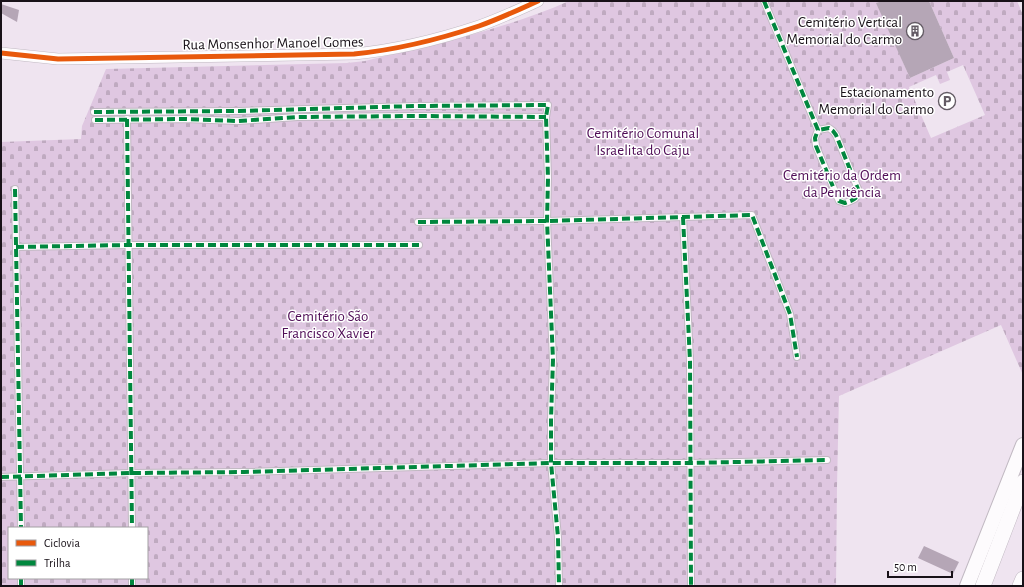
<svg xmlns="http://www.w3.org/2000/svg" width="1024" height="587" font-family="'Alegreya Sans',sans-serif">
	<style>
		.cemetery { fill: url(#cemetery-stones); fill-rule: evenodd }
		.building { fill: #b5a6b6 }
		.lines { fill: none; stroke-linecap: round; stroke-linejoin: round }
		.pedestrian-casing { stroke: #c1b9c2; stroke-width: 8 }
		.tertiary-casing { stroke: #c1b9c2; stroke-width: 12 }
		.trunk-casing { stroke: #c1b9c2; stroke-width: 16 }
		.motorway-casing { stroke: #c1b9c2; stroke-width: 16 }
		.pedestrian { stroke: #fdfbfd; stroke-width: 6 }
		.tertiary { stroke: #fdfbfd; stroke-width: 11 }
		.trunk { stroke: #fdfbfd; stroke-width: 14 }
		.motorway { stroke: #fdfbfd; stroke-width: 15 }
		.quiet { stroke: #00873e; stroke-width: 4; stroke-dasharray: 8 4; stroke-linecap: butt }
		.cycleway-casing { stroke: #fff; stroke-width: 8 }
		.cycleway { stroke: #e8590c; stroke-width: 5 }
		.labels { text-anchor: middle; stroke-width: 3; stroke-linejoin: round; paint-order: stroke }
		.poi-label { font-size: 15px; fill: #181118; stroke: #fff; text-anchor: end }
		.street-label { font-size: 15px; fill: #181118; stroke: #fff }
		.park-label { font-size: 15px; fill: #4f0c56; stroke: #fff }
	</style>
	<defs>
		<pattern id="cemetery-stones" width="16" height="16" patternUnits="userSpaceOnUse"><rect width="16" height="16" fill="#dfc7e1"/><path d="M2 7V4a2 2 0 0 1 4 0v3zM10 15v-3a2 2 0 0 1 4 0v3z" fill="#bfaac0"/></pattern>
	</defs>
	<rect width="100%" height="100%" fill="#efe4f0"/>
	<path class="cemetery" d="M569,1h313l-5,2 33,75 44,-20 -25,-57h88l6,14v360l-22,-50 -162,71 -2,90 -1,100h-835v-444l80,-3 1,-13 24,-57 241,-6 18,-2c69,-17 139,-31 204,-60zM963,65l22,50 -54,23 -22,-51 27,-12 4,9 10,-4 -3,-8zM9,528h138v50h-138z"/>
	<g class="building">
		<path d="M882,1h47l25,57 -44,20 -34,-75z"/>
		<path d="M1,4l18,6 -2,12 -16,-9z"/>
		<path d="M924,546l35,16 -6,12 -35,-16z"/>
	</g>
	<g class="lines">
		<g class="pedestrian-casing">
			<g id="pedestrian">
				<path d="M764,1l54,129 -3,8 1,8 23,55 6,2c8,-3 14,-4 13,-14l-22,-54 -3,-4 -4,-3 -11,2"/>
				<path d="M94,112l145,-1 177,-5 132,-1 -2,12 2,61 -1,43 6,139 -2,59v44l7,74 1,49"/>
				<path d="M127,119l5,409"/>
				<path d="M95,120l90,-1 53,2 59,-4 119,-1 130,1"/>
				<path d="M15,189l6,339"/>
				<path d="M683,217l7,144 1,225"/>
				<path d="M418,222l129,-1 205,-6 38,99 7,43"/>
				<path d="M16,247l113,-2h290"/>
				<path d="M1,477l130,-4 113,-1 307,-9h139l137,-3"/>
				<path d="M21,578v8"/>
				<path d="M132,578v8"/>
			</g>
		</g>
		<g class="tertiary-casing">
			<path id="tertiary" d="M1,53l57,6 296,-5c41,-4 86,-15 125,-28 20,-7 39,-16 59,-25"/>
		</g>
		<g class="trunk-casing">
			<path id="trunk" d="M967,586l56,-141"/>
		</g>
		<g class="motorway-casing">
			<g id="motorway">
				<path d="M983,586l40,-104"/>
				<path d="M1020,586l3,-7"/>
			</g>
		</g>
		<use href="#pedestrian" class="pedestrian"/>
		<use href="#tertiary" class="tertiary"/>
		<use href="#trunk" class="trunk"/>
		<use href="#motorway" class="motorway"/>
		<g class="quiet">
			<path d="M764,1l54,129 -3,8 1,8 23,55 6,2c8,-3 14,-4 13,-14l-22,-54 -3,-4 -4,-3 -11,2"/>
			<path d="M94,112l145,-1 177,-5 132,-1 -2,12 2,61 -1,43 6,139 -2,59v44l7,74 1,49"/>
			<path d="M127,119l5,409"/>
			<path d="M95,120l90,-1 53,2 59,-4 119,-1 130,1"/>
			<path d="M15,189l6,339"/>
			<path d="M683,217l7,144 1,225"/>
			<path d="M418,222l129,-1 205,-6 38,99 7,43"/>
			<path d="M16,247l113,-2h290"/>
			<path d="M1,477l130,-4 113,-1 307,-9h139l137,-3"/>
			<path d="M21,578v8"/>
			<path d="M132,578v8"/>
		</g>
		<g class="cycleway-casing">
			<path id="cycleway" d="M1,53l57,6 296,-5c41,-4 86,-15 125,-28 20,-7 39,-16 59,-25"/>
		</g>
		<use href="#cycleway" class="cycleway"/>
	</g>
	<defs>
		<g id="building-ring" transform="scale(0.9)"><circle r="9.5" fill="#fff" stroke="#635b64" stroke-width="1.5"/><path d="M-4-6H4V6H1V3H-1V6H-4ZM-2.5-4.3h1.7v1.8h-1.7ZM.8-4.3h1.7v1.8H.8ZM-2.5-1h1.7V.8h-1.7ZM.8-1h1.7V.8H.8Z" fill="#635b64"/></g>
		<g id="parking-ring" transform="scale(0.9)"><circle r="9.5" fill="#fff" stroke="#635b64" stroke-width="1.5"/><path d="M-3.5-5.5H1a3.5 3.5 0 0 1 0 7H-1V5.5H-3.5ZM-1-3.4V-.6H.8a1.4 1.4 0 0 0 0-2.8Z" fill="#635b64"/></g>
	</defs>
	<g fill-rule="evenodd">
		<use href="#building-ring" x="915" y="31"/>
		<use href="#parking-ring" x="947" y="101"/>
	</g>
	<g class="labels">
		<g class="poi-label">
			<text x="902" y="27">Cemitério Vertical<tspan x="902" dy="17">Memorial do Carmo</tspan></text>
			<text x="934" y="97">Estacionamento<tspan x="934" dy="17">Memorial do Carmo</tspan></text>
		</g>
		<g class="street-label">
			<text transform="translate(273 43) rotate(-1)" y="5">Rua Monsenhor Manoel Gomes</text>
		</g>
		<g class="park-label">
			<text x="643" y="138">Cemitério Comunal<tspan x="643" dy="17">Israelita do Caju</tspan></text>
			<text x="842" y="180">Cemitério da Ordem<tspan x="842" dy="17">da Penitência</tspan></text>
			<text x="328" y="321">Cemitério São<tspan x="328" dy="17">Francisco Xavier</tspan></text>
		</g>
	</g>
	<rect width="1024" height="587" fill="none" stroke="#181118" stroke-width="4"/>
	<rect x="8" y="527" width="140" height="52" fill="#ffffff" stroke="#a3a0a3"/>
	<rect x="16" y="540" width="20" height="6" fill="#e8590c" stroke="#a3a0a3"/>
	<text x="44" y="547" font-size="12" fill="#181118">Ciclovia</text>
	<rect x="16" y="560" width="20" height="6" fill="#00873e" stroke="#a3a0a3"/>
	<text x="44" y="567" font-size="12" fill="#181118">Trilha</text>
	<path d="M888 571v6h64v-6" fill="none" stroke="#181118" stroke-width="2"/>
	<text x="894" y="571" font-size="12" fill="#181118" stroke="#ffffff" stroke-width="3" paint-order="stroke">50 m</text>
</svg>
